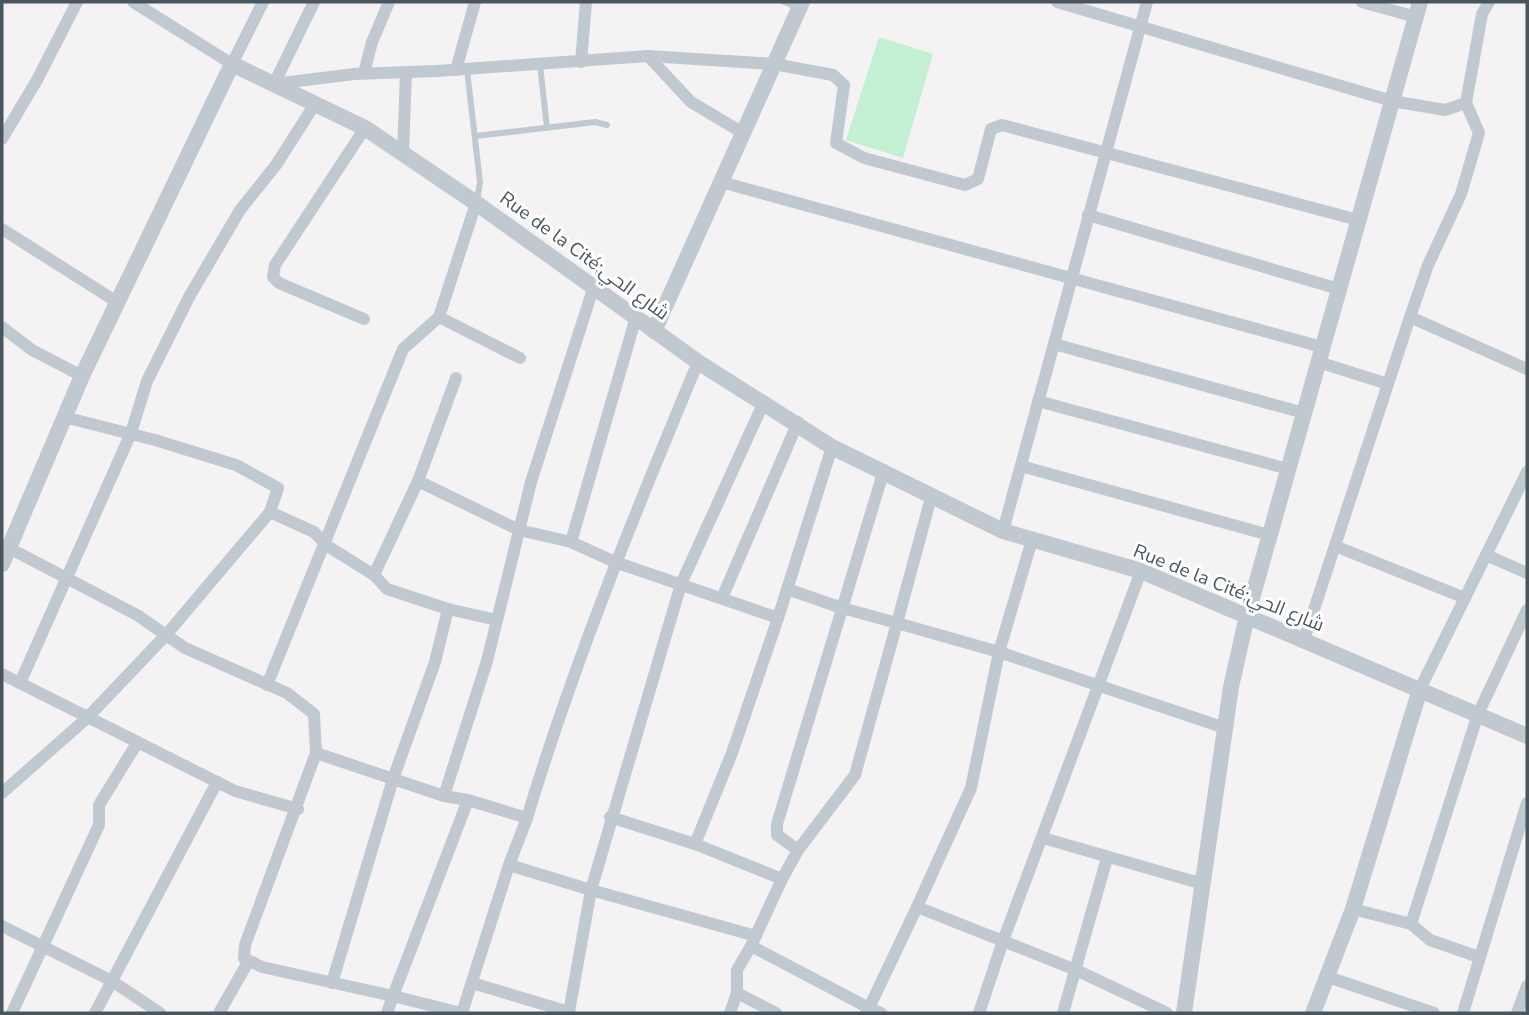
<svg xmlns="http://www.w3.org/2000/svg" width="1529" height="1015" font-family="'Nunito Sans',Cairo,sans-serif">
	<style>
		.green { fill: #c3efd2 }
		.lines { fill: none; stroke-linecap: round; stroke-linejoin: round }
		.service { stroke: #c0c9d0; stroke-width: 6 }
		.minor { stroke: #c0c9d0; stroke-width: 12 }
		.tertiary { stroke: #c0c9d0; stroke-width: 16 }
		.labels { text-anchor: middle; stroke-width: 6; stroke-linejoin: round; paint-order: stroke }
		.street-label { font-size: 19px; fill: #4a565f; stroke: #fff }
	</style>
	<rect width="100%" height="100%" fill="#f4f2f2"/>
	<path class="green" d="M879,37l54,17 -30,104 -57,-18z"/>
	<g class="lines">
		<g class="service">
			<path d="M784,2l13,5"/>
			<path d="M540,65l7,63"/>
			<path d="M467,70l13,112 -3,19"/>
			<path d="M475,136l120,-14 12,3"/>
		</g>
		<g class="minor">
			<path d="M133,2l99,62 31,-62"/>
			<path d="M1057,2l335,99 53,9 21,-7"/>
			<path d="M1362,2l54,15"/>
			<path d="M648,56l43,46 52,31"/>
			<path d="M581,62l5,-60"/>
			<path d="M456,70l19,-68"/>
			<path d="M364,73l8,-31 17,-40"/>
			<path d="M274,84l80,-10 83,-3 211,-15 126,8 59,11 11,10 -8,58 28,15 101,27 13,-6 13,-50 11,-4 356,95"/>
			<path d="M274,84l40,-82"/>
			<path d="M2,139l35,-59 40,-78"/>
			<path d="M403,154l3,-82"/>
			<path d="M721,182l601,165"/>
			<path d="M1088,215l251,74"/>
			<path d="M2,229l115,73"/>
			<path d="M439,317l81,41"/>
			<path d="M1410,317l117,52"/>
			<path d="M364,319l-85,-36 -6,-6 2,-12 90,-137"/>
			<path d="M2,327l30,23 50,26"/>
			<path d="M1054,344l250,69"/>
			<path d="M1318,362l70,22"/>
			<path d="M1038,401l250,68"/>
			<path d="M1021,466l248,69"/>
			<path d="M418,481l101,49 52,12 65,-225"/>
			<path d="M270,512l44,20 12,13 48,30 13,14 61,20 49,11"/>
			<path d="M1003,531l144,-529"/>
			<path d="M571,542l44,20 163,56 -46,135 -37,91"/>
			<path d="M1335,546l130,52"/>
			<path d="M9,548l128,67 48,33 102,45 27,21 2,39 -71,192 -1,13 4,4 -29,51"/>
			<path d="M1486,555l41,18"/>
			<path d="M1141,571l-138,370 73,29 91,43"/>
			<path d="M374,575l44,-94 38,-103"/>
			<path d="M787,589l55,19 55,15 35,-129"/>
			<path d="M722,598l76,-176"/>
			<path d="M778,618l54,-171"/>
			<path d="M1304,640l106,-323 18,-52 33,-71 18,-61 -13,-30 16,-89 7,-12"/>
			<path d="M2,674l233,117 63,18"/>
			<path d="M20,683l111,-250 16,-52 42,-84 51,-87 36,-45 39,-61"/>
			<path d="M267,685l136,-336 36,-32 37,-114"/>
			<path d="M1420,689l107,-217"/>
			<path d="M316,753l128,43 24,4"/>
			<path d="M2,793l85,-75 79,-83 104,-123 8,-24 -42,-23 -81,-25 -91,-23"/>
			<path d="M444,796l43,-135 44,-179 62,-193"/>
			<path d="M610,817l85,27 87,35 -31,67 118,62 -3,5"/>
			<path d="M527,818c47,-156 108,-305 171,-456"/>
			<path d="M1043,838l160,46"/>
			<path d="M798,850l-21,-15v-11l107,-354"/>
			<path d="M782,879l16,-29 57,-75 42,-152 102,29 226,76"/>
			<path d="M917,907l54,-119 28,-136 33,-112"/>
			<path d="M1353,909l58,15"/>
			<path d="M2,926l110,55 48,32"/>
			<path d="M756,936l-165,-46 90,-306 82,-180"/>
			<path d="M1479,957l-49,-17 -19,-16 67,-210 49,-104"/>
			<path d="M244,958l18,9 131,29 75,-196 59,18 -18,47 82,25 -22,122 -97,-29"/>
			<path d="M1328,977l106,36"/>
			<path d="M332,983l61,-204 42,-117 13,-53"/>
			<path d="M737,993v-23l14,-24"/>
			<path d="M12,1013l87,-188v-20l38,-62"/>
			<path d="M95,1013l122,-231"/>
			<path d="M387,1013l6,-17 68,17"/>
			<path d="M462,1013l47,-148"/>
			<path d="M730,1013l7,-20 39,20"/>
			<path d="M881,1013l-12,-5 48,-101 86,34 -24,72"/>
			<path d="M1063,1013l44,-155"/>
			<path d="M1463,1013l64,-210"/>
			<path d="M1517,1013l10,-27"/>
		</g>
		<g class="tertiary">
			<path d="M654,331l148,-329"/>
			<path d="M2,564l80,-188 150,-312 133,64 111,75 222,159 134,85 171,84 138,40 386,165"/>
			<path d="M1184,1013l47,-326 16,-71 173,-614"/>
			<path d="M1313,1013l40,-104 67,-220"/>
		</g>
	</g>
	<g class="labels">
		<g class="street-label">
			<text transform="translate(585 255) rotate(36)" y="7">Rue de la Cité;شارع الحي</text>
			<text transform="translate(1229 587) rotate(22)" y="7">Rue de la Cité;شارع الحي</text>
		</g>
	</g>
	<rect width="1529" height="1015" fill="none" stroke="#4a565f" stroke-width="7"/>
</svg>
